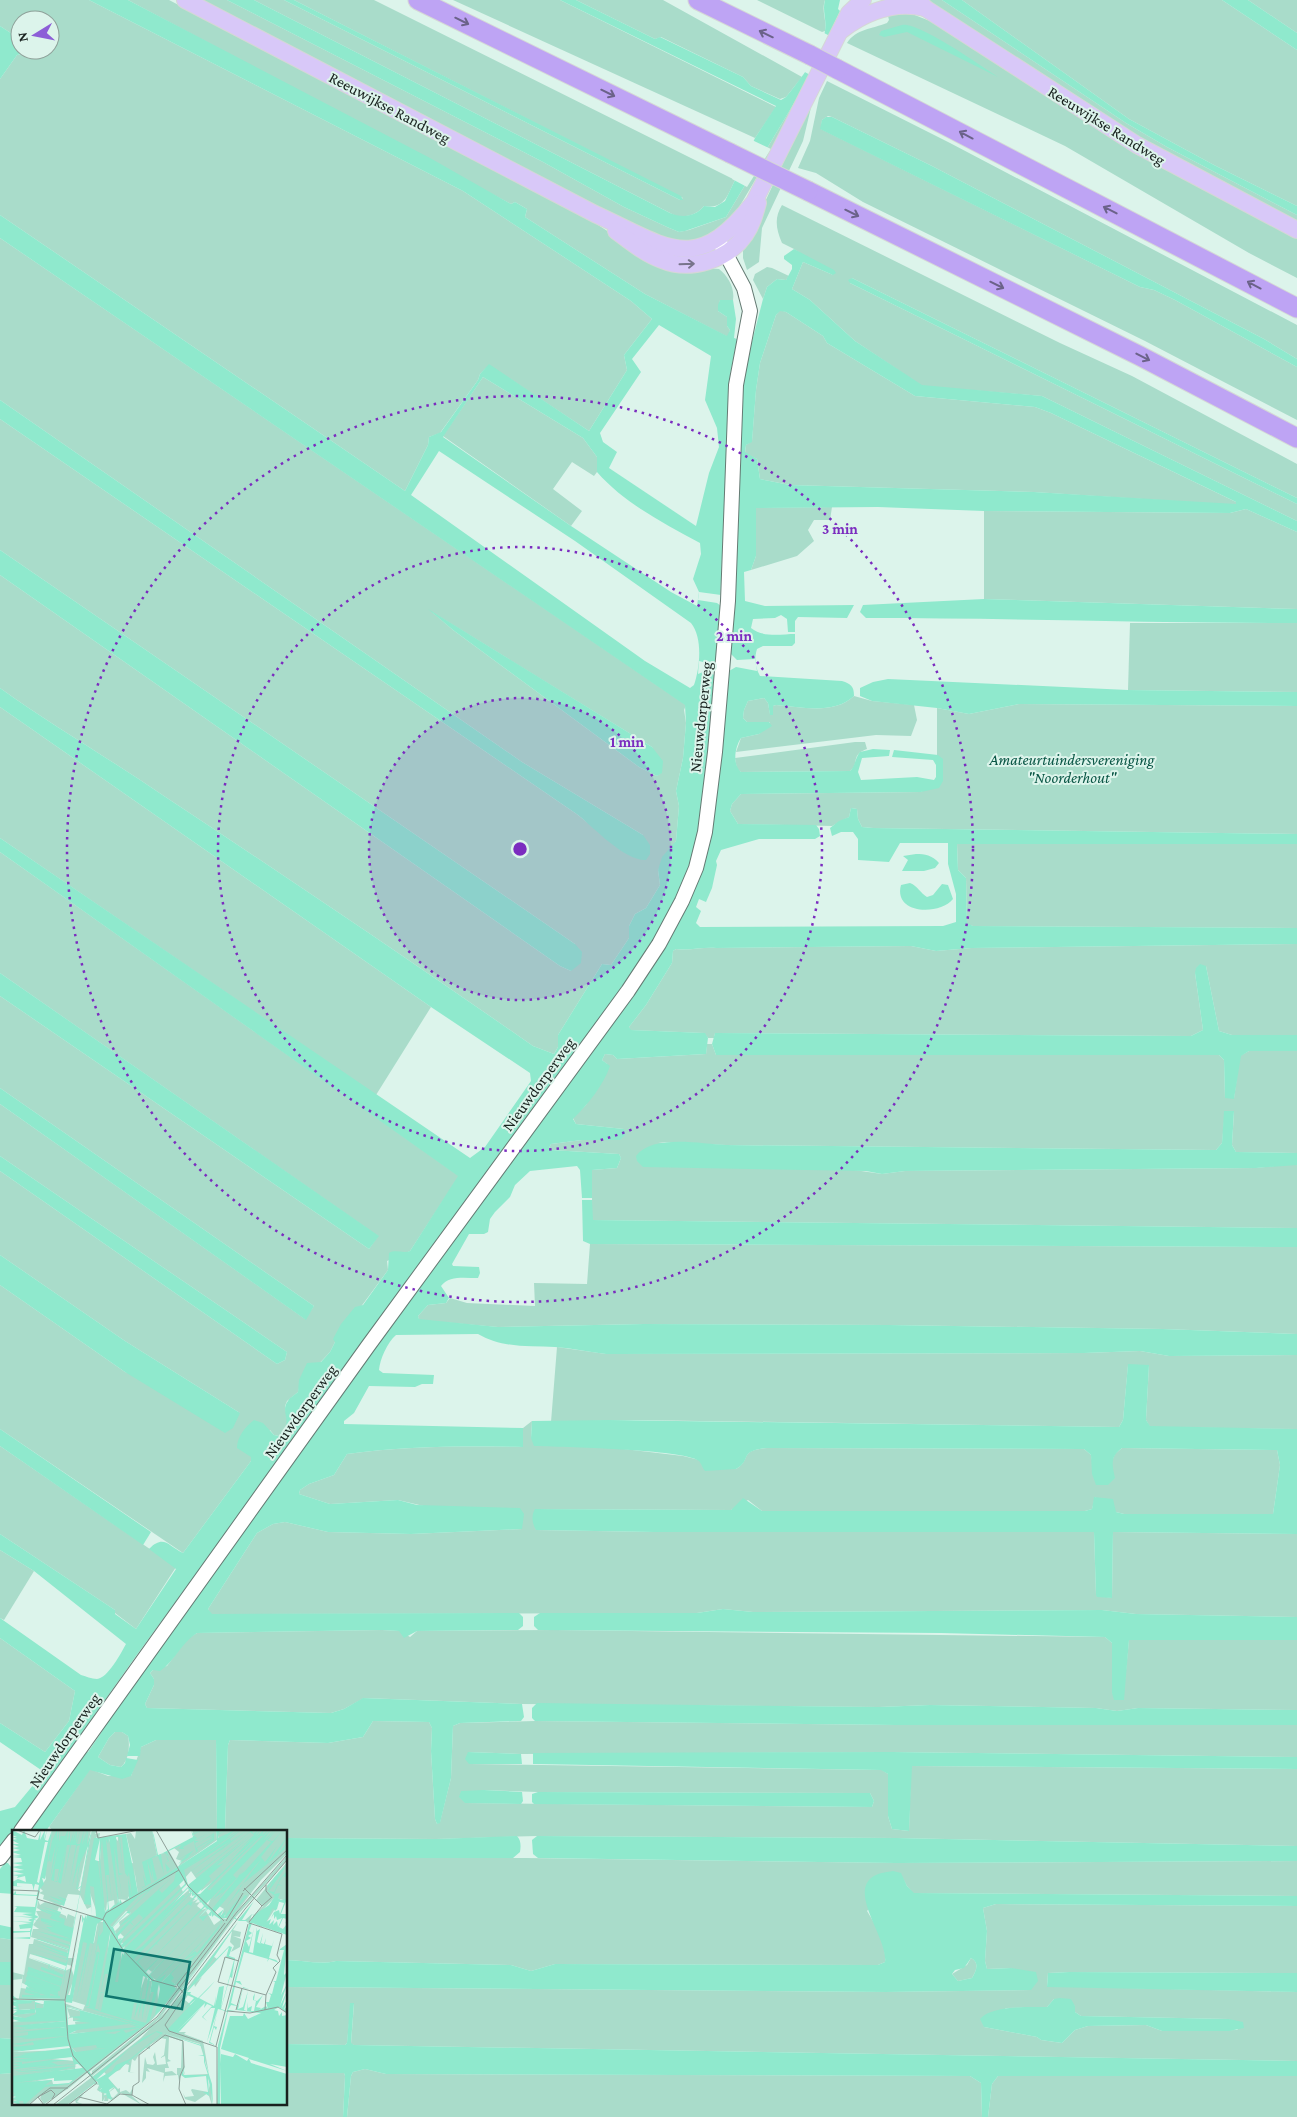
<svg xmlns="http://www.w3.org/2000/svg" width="1297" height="2117" font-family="'Crimson Pro',serif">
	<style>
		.green { fill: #a9dcca; fill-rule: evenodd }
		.water { fill: #8fe9cd; fill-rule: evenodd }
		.pier { fill: #dcf4eb }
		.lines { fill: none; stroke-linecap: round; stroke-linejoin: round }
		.minor-casing { stroke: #657a73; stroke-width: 16 }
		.major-casing { stroke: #d5d7d6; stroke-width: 18 }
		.highway-casing { stroke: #d5d7d6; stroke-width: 21 }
		.minor { stroke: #fff; stroke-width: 14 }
		.major { stroke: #d8c8f8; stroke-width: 16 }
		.highway { stroke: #bea4f4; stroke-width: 19 }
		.highway-bridge-casing { stroke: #d5d7d6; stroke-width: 21; stroke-linecap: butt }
		.highway-bridge { stroke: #bea4f4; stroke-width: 19 }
		.oneway { stroke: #6b6289 }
		.oneway2 { stroke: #78748b }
		.ring { fill: none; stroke: #7b2cbf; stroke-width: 2.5; stroke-dasharray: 2.5 5 }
		.labels { text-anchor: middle; stroke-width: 4; stroke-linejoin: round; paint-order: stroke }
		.street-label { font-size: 16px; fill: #18211e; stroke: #dcf4eb }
		.park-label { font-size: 16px; font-style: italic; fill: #095645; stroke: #dcf4eb }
		.inset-river { fill: none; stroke: #8fe9cd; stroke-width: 2.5 }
		.inset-road { fill: none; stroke: #8ea099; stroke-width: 1 }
		.view { fill: #0f766e; fill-opacity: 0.15; stroke: #0f766e; stroke-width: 2.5 }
		.inset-edge { fill: none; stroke: #18211e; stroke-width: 2.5 }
		.centre { fill: #7b2cbf; stroke: #dcf4eb; stroke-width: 2.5 }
		.ring-label { font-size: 15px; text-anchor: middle; font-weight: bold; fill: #7b2cbf; stroke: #dcf4eb; stroke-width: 4; stroke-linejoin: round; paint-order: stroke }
	</style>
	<rect width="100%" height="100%" fill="#dcf4eb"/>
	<g class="green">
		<path d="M0,0h89l374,191 168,110 21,18 -28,36 3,15 -38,61 -100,-66 -9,9 -2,6 -38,53 -11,4 -1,8 -23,46 -405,-276v-136l17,-24 8,-2 -1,-3h26v-30h-30v19l-20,-13z"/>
		<path d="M128,0h41l417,217 73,48 60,4c9,7 16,19 14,31h-13l-2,11 9,6v9l3,4 -2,7 -83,-43 -120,-77 2,-8 -12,-7 -4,2z"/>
		<path d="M200,0h27l316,162 81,45 43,20 12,5 10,-2 37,-13 83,-139 -33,67 -44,74 -27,22 -33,1 -63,-28z"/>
		<path d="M254,0h30l396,200 3,-2 -389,-198h80l361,180c-8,16 -10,29 -31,26 -6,8 -18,12 -28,10z"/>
		<path d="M453,0h107l216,107 -21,31z"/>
		<path d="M576,0h87l139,77 -16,20 -6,2 -29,-13 -8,-9 -82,-40 -6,2z"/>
		<path d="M757,0h68c-4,12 2,19 0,31l-3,1z"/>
		<path d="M927,0h15l184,123 41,24 130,68v8l-168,-91z"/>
		<path d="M962,0h260l75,50v156l-83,-41 -85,-46z"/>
		<path d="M1248,0h49v33z"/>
		<path d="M887,12h20l28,11 176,115 91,51 95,48v41l-48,-25 -184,-107 -218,-103c9,-14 25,-14 40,-20l2,-3z"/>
		<path d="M827,81l123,62 347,182v34l-33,-20 -332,-173 -100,-49 -4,-1 -6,4 -1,9 319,158 14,3 21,10 122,67v53l-152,-79 -282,-139 -47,-29 -18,-5 12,-27 9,-43z"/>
		<path d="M813,99l-10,42 -41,87 -3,34 -12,8 -4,-12v-9z"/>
		<path d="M782,205l278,138 72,33 165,88v34l-445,-220 -2,5 447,221v17l-255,-125 -120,-10 -67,-45 -45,-41 -18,-11 11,-27 30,13 -39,-26 -12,-6c-6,-14 -8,-25 0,-38z"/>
		<path d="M0,238l686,467 -2,5 2,13 -3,35 -7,33 3,15 -3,35 -18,29 2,15 -14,23 -11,6 -6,12v12l-18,27 -9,-1 -44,71v12l-4,7 -21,-8c-122,-85 -245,-168 -369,-250 -54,-37 -111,-70 -164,-108v-113l560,391 11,5 4,-27 -575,-394v-131l578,396 44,36 21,-16 -121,-73 -522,-362zM432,612l220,135 10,25 -5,4 -18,-9 -186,-137z"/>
		<path d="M767,267l5,1 17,8 -3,4 -9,-1 -10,8 -4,12 -10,-19 2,-6z"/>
		<path d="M780,310l6,2 37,24 4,7 88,53 120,11 16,6 185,89v3l-202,-13 -244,-7 -30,-6 -3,-20 -12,-6 1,-8 6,-4 4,-51 4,-27 16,-48z"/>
		<path d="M483,377l100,61 14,19v15l-3,4 -22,-14 -19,27 29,22 -11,15 -128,-90z"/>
		<path d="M832,507l-2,13h-16l-6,10 6,11 -17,15 -46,14 5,-14v-48z"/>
		<path d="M1246,509l51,23v77l-313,-10v-88l246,2z"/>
		<path d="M1130,623h167v69l-169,-2z"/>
		<path d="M854,696l18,5 42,4 3,15 -6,16 -35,-1 -140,17 5,-14 18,-4 11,-12h-23l-4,-4 1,-8 4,-9 16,-3 4,5 2,11 3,-1v-7l3,-1c26,2 58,10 78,-9z"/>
		<path d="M1019,704l278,2v128l-424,-6 -11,-1 -4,-8 -1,-10 -6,-1 -2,9 -17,9 -94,-2 -8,-13 2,-7 9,-10 180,-2 16,-10v-74l32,6z"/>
		<path d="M0,707l431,300 -55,88 -376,-257z"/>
		<path d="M855,742h10l2,7c-17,6 -7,14 -17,22l-109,1 -4,-3 -2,-11z"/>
		<path d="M957,843l340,1v84l-324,-2 -6,-2 -1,-46 -8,-8z"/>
		<path d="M0,852l459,324 -49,75 -23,10 1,9 -53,72 -5,10 -30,32 -2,8 -11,9 -2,5 3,19 -9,11 -5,-1 -4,-5 -19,27v4l-68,92 -183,-124v-144l125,87 115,41 -115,-72 -125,-86v-84l277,193 8,-4 2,-8 -287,-196v-52l305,215 9,-13 -314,-218v-92l369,253 9,-13 -378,-263z"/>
		<path d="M1297,944v91h-65l-13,-4 -13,-65 -11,7 8,57 -12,6 -476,-3 -1,5h-6l-4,-5 -74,-3 -1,-3 17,-22 26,-42 1,-12 3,-2c13,2 26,-2 40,-1l195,-2 25,5 35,-3z"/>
		<path d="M707,1044h5l4,11h503l5,5 1,38h9l6,-42 9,-5h48v102l-61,-1 -4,-7 2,-33 -9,-1 -3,32 -6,7 -490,-5 -68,-3 224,32 23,-3 351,-3 35,-4 6,1v63l-705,-8v-50l25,-2 4,-10 -2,-4 -68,-4 -2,-2 2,-4 31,-4 42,-11 -48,-5 -3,-6 13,-13 21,-41 -5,-4 3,-6 8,1 4,4 89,-5z"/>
		<path d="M590,1244l707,3v87l-134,-5 -273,-4 -246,-1 -146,3 -79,-7 -1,-4 10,-11 18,-2 4,-5 17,5 68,3 -1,-23 53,1z"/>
		<path d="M557,1347l49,7 478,-1 56,-2 29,5 128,-1v74l-147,-2 -4,-7 3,-55h-21l-5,55 -4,7 -485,-7 -83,2z"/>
		<path d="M532,1421l-1,17 152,18 53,13c17,-10 1,-18 31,-21l317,1 7,6 1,5 20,1 3,-7 7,-6 155,2 3,15 -7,49h-149l-8,-2 -21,-15 -3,12 -7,2h-323l-14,-11 -17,10 -196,-1 1,21 118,2h440l2,63 16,3 1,-66 184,2v83l-161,-3 -34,-4 -349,2 -30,-3 -26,4 -486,1 -3,-5 49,-76 16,-9 12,-2 43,10 83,2 111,-5 -124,-29 -68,4 -31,-10 1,-4 9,-6 25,-9 13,-21c59,-8 117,-8 176,-7v-19z"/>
		<path d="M0,1446l176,121 -40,62 -21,-16v-3l-115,-76z"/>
		<path d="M0,1550l34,21 -30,49 -4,-2z"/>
		<path d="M382,1630l18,1 10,6 7,-6 139,-1 549,7 7,6v50l11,7 6,-60h168v70l-159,-2 -21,3 -21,-3 -166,-3 -51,2 -357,-3 -158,-6 -20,11 -13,4 -184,-5 -2,-4 9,-19v-6l-4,-6 3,-3 14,-4 20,-27 10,-6z"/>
		<path d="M0,1638l75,53 -6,30 -24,31 -45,-29z"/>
		<path d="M373,1721l56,1 3,6 -1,23 4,68 2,5 3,-2 11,-44 2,-52 7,-3 75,-2 360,4h402v32l-405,-5 -371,2 -53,-2 2,12 412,6 6,4v42l4,13 17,2 2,-65 386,3v77l-400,-8 -360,-2 -101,3 -149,-1 -1,-7h-61l3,-86 2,-5 98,3 35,-6zM484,1790l54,2 332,1 4,8 -2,6 -407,-4z"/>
		<path d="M115,1732h7l6,4c2,10 1,24 -7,31l-11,-2 -12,-8 11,-19z"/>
		<path d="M156,1740h60l1,91h-163l-5,-4 41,-58 18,7h23l10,-29z"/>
		<path d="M286,1858h240l370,5 401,-2v35l-384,-3 -6,-7 -7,-13 -33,38c9,15 20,33 18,51l-7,3 -323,-1 -24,7 -20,-6 -175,-4c-16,4 -33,-1 -50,-1z"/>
		<path d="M996,1904l301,2v67l-228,-1 -21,1 -1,13 250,6v69l-943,-16 -3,-1 3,-40 -3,-1 -4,40 -2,2 -59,-1v-57l600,5 145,-2 -20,-22 -24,1 -2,-8 2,-30 -4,-23zM1054,1999l21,7v6l6,4 148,3 9,11 -76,1 -16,-6 -58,1 -13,4 -13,13 -21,-3 -4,-3 -53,-10 22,-19 41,-1z"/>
		<path d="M0,1938l14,2v22h-14z"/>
		<path d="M971,1958c9,5 5,13 1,20l-14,3 -6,-7 15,-9z"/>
		<path d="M0,1985h14v54l-14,-1z"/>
		<path d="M365,2069l21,5 584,2 11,7 1,34h-635l4,-41 2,-4z"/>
		<path d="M14,2073v30h272v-30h58l1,3 -2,41h-343v-43z"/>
		<path d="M1200,2075l97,1v41h-309l4,-33 6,-8z"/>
	</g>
	<g class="water">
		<path d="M89,0h39l302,158 81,46 4,-2 12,7 -2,8 120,77 82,42 3,-6 -3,-4v-9l-9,-6v-6l2,-5h13l3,19 -2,19 3,1 -7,36 -13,296 -15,157 -7,28 -21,53 -64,98 -474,649 -136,193v-38l15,-4 29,-35 -44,-30v-19l45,29 24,-31 6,-30 -75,-53v-20l81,57c4,1 11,4 16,4 11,-1 24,-26 29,-35l-92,-73 -34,-21v-16l115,76v4l21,15 40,-60 -27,-20c15,-15 19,-3 34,4l68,-92v-4l-14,-9c0,-11 8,-21 17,-28l9,3 11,12 5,1c16,-14 0,-24 9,-35 2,-4 7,-6 10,-9l1,-12 8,-17 14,-1 9,-10 5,-10 -2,-3 8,-15 14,-17 8,-2 25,-35 1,-17c7,-4 14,1 21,-2l48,-75 -458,-324v-14l470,320 15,-11 46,-66 -1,-8 -99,-66 -431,-300v-19c53,38 110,71 164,108 124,82 247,165 369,250l21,8 4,-7v-12l44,-71 9,1 18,-27v-12l6,-12 11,-6 14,-23 -2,-15 4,-13 14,-16 3,-35 -3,-15 7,-33 3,-35 -1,-18 -685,-467v-23l405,276 23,-46 1,-8 12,-5 37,-52 2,-6 9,-10 100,67 38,-61 -3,-15 28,-36 -21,-18 -168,-110zM659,325l52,31 -6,44 12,28 2,19 -10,26 -13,53 -87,-58 8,-16 -14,-10 -3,-9 41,-61 -9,-13zM483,377l100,61 14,19v15c27,31 66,51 103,71l1,11 -8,25 6,13 -2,14 -26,-14 -100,-66 -128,-89zM439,451l136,90 116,82c12,15 9,44 3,62l-4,3 -45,-27 -234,-166z"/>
		<path d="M227,0h27l416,213c12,5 25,4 34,-7l11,1 10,-6 30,-63 21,-32 -216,-106h16l79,39 5,-2 83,40 8,9 30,14 5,-3c14,-17 35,-44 39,-66 2,-11 -3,-20 0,-31h15l-2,9 2,2 -31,67 -83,139 -41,14 -6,1 -12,-5 -43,-20 -81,-45z"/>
		<path d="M284,0h10l387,196 2,4h-3z"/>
		<path d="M942,0h20l167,119 85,46 83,41v9l-130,-68 -41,-24z"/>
		<path d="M1222,0h26l49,33v17z"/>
		<path d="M902,25c17,-3 79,41 96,52l-91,-45 -23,5 -5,-2 2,-4z"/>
		<path d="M0,26l20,13v11h4l1,3 -8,2 -17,24z"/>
		<path d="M826,117h6l100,49 332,173 33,20v8l-122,-67 -21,-10 -14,-3 -320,-158 2,-9z"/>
		<path d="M794,249l40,21 2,3 -3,2 -30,-13 -11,27 18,11 45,41 67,44 120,11 255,125v11l-51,-23 -16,4 -246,-2 -106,-4 -122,1v48l-5,14 -7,2 1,29 20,5 89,-1 -7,13 -49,-1 -3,4v11h-7l-1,-13 -6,-4 -6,3 -22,1 -2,9c12,10 31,6 44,6v9l-3,3h-29l-6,3c-3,10 -2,18 3,27l82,5c9,3 12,5 12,15 -20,19 -53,11 -78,9l-3,1v9h-3l-2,-12 -4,-5 -16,3 -4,9 -1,8 4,4h22l3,4 -13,8 -18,4c-6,9 -9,26 0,34l109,-1c5,-4 5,-13 10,-19l13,-3 17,1 -1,6 -27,2 -4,14 3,8 56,-3 17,3 2,-3v-12l-3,-5 -41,-3 2,-7 44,5 5,4v22l-4,7 -18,4 -180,2 -9,10 -2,7 8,13 78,1 3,4 1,7 -5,3h-56l-38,11 -5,11 1,4 -5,23 -6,14 -7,-3 -3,8 5,4 -5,12 4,4 243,-1 13,-4v-28l-8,-30v-21h-48l-11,19 -31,-2v-21l-5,-7h-12l-9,4 -2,-8 9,-7 10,-4 2,-9 6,1 1,10 4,8 11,1 424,6v10h-340l1,26 8,8 1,45 6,3 324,2v16l-326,4 -35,3 -25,-5 -195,2c-14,-1 -27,3 -40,1l-3,2 -1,12 -26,42 -17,22 2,3 74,3 3,5 -2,16 -89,5 -4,-4 -8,-1 -3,6 8,6c-7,20 -22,38 -37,53l3,5 48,5 1,6 -5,5h-38l-31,4 -2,4 2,2 68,4 2,4 -4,10 -25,2v28h-10l-2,-28 -3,-4 -47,5 -15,14 -5,12 -15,15 -5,7 -2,13 -4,2h-15l-17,30 1,2 26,1 1,6 -2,5c-13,0 -29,-3 -37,8l8,12 -3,5 -18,2 -10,11 1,3 79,8 146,-3 246,1 273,4 134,5v21l-128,1 -29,-5 -56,2 -478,1c-17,-2 -34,-6 -51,-7 -26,-1 -53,1 -77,-13l-82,1c-9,8 -16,24 -17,35l4,3 51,2 -1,9h-11l-7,3 -46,-1 -15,27 -10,8v3l179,4v19c-59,-1 -117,-1 -176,7l-13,21 -25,9 -9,6 -1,4 31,10 68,-4 19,5 103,3 4,6 -2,15 -111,5 -83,-2 -43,-10 -12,2 -16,9 -49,76 4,5 307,-1 4,4v9l-5,4 -101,1 -13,7 -5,-7 -17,-1 -185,3c-16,10 -22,28 -37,38l-7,-1 -3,3 4,6v6l-9,19 2,4 184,5 13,-4 19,-11 159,6 2,13 -3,4 -61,2 -7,3 -2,52 -11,45 -3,1 -2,-5 -4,-68 1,-23 -3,-6 -56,-1 -10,16 -35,6 -98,-3 -2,5 -3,84h-8l-1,-89h-60l-15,7 -1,9h-13l3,-11 -2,-9 -6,-4h-7l-6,6 -11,19 12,8 11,2 4,-4 1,-5 12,2 -7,16 -9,3 -32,-9 -44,61h-19l56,-78 5,-1 15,-22v-5l142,-198 4,-3v-2l439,-618 20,-56 6,-37 22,-226 6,-198 5,-26 16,-62 4,-12 10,-8 9,1 6,-11v-4l-8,-6v-3zM780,311l6,1 37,24 4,7 88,53 120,11 16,6 181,87 4,2v2l-202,-12 -244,-7 -30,-6 -3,-20 -12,-7 1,-7 6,-3 4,-52 4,-27 16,-48z"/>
		<path d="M852,278l445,220v6l-447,-221 -2,-3z"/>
		<path d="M0,400l522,362 121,73 7,10v9l-4,6c-21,1 -52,-32 -68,-45l-578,-396z"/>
		<path d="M0,550l575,394 7,8 -1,11 -10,8 -11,-5 -560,-391z"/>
		<path d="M984,599l313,10v14c-144,0 -288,-5 -431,-5l-6,-6 3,-7z"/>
		<path d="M428,609l224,138 11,14 -1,12 -5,3 -18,-9 -186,-137z"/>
		<path d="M888,679l240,11 169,2v14l-278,-2 -50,10 -32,-6 -65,-7 -12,-5v-8l13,-6z"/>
		<path d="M916,854c9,0 16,1 23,9l-4,5 -11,3h-22l6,-11 -5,-4z"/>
		<path d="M910,883c8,3 10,10 17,14l6,-2 9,-11 6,1 5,14c-14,17 -60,15 -52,-14z"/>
		<path d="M1200,964l6,2 13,65 13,4h65v16h-48l-8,5 -7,43 -9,-1 -1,-38 -5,-5h-503l-4,-11 3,-11 476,3 12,-6 -8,-57 1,-5z"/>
		<path d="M0,973l379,263 -10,13 -369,-253z"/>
		<path d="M0,1088l314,218 -8,14 -306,-216z"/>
		<path d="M1224,1111h10l-2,34 4,7 61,1v12l-41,3 -351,3 -23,3 -16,-3 -223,-4 -6,-6 -1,-5c17,-22 64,-12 90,-11l490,5 6,-7z"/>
		<path d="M0,1156l287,196 -2,8 -8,4 -277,-193z"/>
		<path d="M582,1200h10l1,20 704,8v19l-707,-3 -7,-3z"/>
		<path d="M0,1255l125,86 115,72 -7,15 -8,5 -100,-61 -125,-87z"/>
		<path d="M1128,1364l21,1 -3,55 4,6 147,3v105l-184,-2 -1,66 -15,-1 -1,-2 -2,-63h-440l-118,-2c-4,-7 -5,-14 -1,-21l196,1 12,-12 19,13h323l7,-2 2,-12 19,2 3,13 8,2h149l7,-49 -3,-15 -155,-2c-12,9 -10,16 -7,30l-7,7h-12l-4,-11 -1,-19 -7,-6 -317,-1c-30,3 -14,12 -31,21l-31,2c-2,-2 -4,-8 -6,-10 -15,-12 -139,-14 -165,-15l-3,-8 1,-17 76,-1 511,7 4,-7z"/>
		<path d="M0,1429l151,103 -8,13 -143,-99z"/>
		<path d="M723,1609l30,3 349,-2 34,4 161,3v23h-168l-5,60h-10l-2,-7v-50l-7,-6 -164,-4 -403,-3 -4,-4v-9l6,-4h157z"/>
		<path d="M537,1703l342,4 51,-2 166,3 21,3 21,-3 159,2v15h-402l-360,-4 -3,-3v-10z"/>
		<path d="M468,1752l53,2 1,10h-53l-4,-5z"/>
		<path d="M892,1752l405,5v12l-385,-3 -3,65 -17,-2 -4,-13v-42l-7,-4 -348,-6v-11z"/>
		<path d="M484,1790l38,2 1,9 -2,3 -56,-1 -6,-6 2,-6z"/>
		<path d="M538,1792l332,1 4,8 -2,6 -338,-3 -2,-2v-8z"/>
		<path d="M517,1836c4,4 4,10 3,16l-7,6h-227v-20l150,1z"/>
		<path d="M537,1836l360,2 400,8v15l-401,2 -358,-5 -5,-4 -1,-14z"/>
		<path d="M5,1863h3l6,8 -3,8 3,2v13l-14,-1v-24z"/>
		<path d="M893,1871l8,2 6,13 7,7 383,3v10l-301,-2 -13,4 4,23 -2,30 2,8 24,-1 25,4 2,9 -7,9 -145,2 -600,-5v-27c17,0 34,5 50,1l175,4 20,6 24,-7 323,1 7,-3c3,-24 -38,-70 -11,-86 5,-3 13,-4 19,-5zM971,1958c9,5 5,13 1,20l-14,3 -6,-7 3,-4 9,-2z"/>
		<path d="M0,1925l14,3v12l-14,-2z"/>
		<rect x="0" y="1962" width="14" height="23"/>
		<path d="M1069,1972l228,1v19l-250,-5 1,-14z"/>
		<path d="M1060,1998l11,1 4,7v6l6,4 148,3 14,3 1,6 -15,3h-67l-16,-6 -58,1 -13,4 -13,13 -21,-3 -4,-3 -53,-10 -4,-8c12,-14 50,-12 67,-12l7,-8z"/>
		<path d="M350,2003h4l-3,40 3,2 943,16v15h-299l-6,8 -4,33h-6l-1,-34 -11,-7 -584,-2 -21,-5 -12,3 -2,4 -4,41h-4l2,-41 -1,-3h-58v-29l59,1 2,-2z"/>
		<path d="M0,2038l14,1v34l-14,1z"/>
	</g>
	<g class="pier">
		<path d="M822,32l10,5 -20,39 -9,-5z"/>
		<path d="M752,140l19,9 -24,38 -15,-8z"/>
		<path d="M699,592l22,3v11l-4,-3 -19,-3z"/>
		<path d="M730,653l7,7 18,-1 2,12 -21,-4 -7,4z"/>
		<path d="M718,660l-1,17 -7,-5h-7l-5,2 1,-13 12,3z"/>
	</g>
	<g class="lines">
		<g class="minor-casing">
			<g id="minor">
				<path d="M21,1831l347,-485 260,-355 31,-47 23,-43 14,-33 9,-36 10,-80 13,-151 8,-216 14,-74 -6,-23 -26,-49"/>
				<path d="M0,1858l14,-18"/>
			</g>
		</g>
		<g class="major-casing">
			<g id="major">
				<path d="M185,0l410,214c72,33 101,63 159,-12l95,-189 14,-13"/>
				<path d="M918,0l7,8 212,137 160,85"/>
				<path d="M842,30c25,-19 52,-29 83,-22"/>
				<path d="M616,231c15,11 29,23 46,29 28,12 66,0 83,-25 7,-10 10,-21 13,-32"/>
			</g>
		</g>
		<g class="highway-casing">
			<g id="highway">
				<path d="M418,0l312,153"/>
				<path d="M698,0l112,55"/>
				<path d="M837,69l460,239"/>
				<path d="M808,191l332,165 157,82"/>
			</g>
		</g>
		<use href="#minor" class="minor"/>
		<use href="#major" class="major"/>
		<use href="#highway" class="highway"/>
		<g class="highway-bridge-casing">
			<g id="highway-bridge">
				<path d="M810,55l27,14"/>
				<path d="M730,153l78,38"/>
			</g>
		</g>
		<use href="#highway-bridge" class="highway-bridge"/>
	</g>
	<defs><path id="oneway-shaft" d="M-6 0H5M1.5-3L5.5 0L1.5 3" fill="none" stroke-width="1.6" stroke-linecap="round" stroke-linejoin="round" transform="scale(1.25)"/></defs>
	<g class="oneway">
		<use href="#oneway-shaft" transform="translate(462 21) rotate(26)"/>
		<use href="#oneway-shaft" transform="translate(766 34) rotate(-154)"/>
		<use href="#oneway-shaft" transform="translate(608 93) rotate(26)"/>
		<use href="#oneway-shaft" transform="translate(966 135) rotate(-152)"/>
		<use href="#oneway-shaft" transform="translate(1110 210) rotate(-153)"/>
		<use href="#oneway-shaft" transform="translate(852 213) rotate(26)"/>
		<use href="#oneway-shaft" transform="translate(997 285) rotate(26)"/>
		<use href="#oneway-shaft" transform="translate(1254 285) rotate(-152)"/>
		<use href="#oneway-shaft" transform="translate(1143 357) rotate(27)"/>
	</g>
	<use class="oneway2" href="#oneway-shaft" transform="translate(687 264) rotate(-2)"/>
	<circle cx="520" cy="849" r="151" fill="#7b2cbf" fill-opacity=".12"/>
	<g class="ring">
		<circle cx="520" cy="849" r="151"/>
		<circle cx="520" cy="849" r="302"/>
		<circle cx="520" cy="849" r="453"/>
	</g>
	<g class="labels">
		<g class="street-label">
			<text transform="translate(390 107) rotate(28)" y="6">Reeuwijkse Randweg</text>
			<text transform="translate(1107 125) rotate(32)" y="6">Reeuwijkse Randweg</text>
			<text transform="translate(700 717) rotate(-84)" y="6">Nieuwdorperweg</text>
			<text transform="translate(538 1084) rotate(-54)" y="6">Nieuwdorperweg</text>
			<text transform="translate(300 1411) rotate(-54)" y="6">Nieuwdorperweg</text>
			<text transform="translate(64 1740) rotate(-55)" y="6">Nieuwdorperweg</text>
		</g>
		<g class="park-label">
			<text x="1072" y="765">Amateurtuindersvereniging<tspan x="1072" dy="18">"Noorderhout"</tspan></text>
		</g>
	</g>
	<g transform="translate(12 1830)">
		<rect width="275" height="275" fill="#dcf4eb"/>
		<path d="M40,0h39l-13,60 2,1 12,-61h6l-3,4 5,-1 -1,5 -3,-1 -2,24h6l1,-22 7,-1 3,6 4,-1 -1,-6 4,4v-4l6,-1 4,28 5,-1 -7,-29 5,-1 4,6 1,-8 16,-1 5,25 -3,2 15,-6 9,16 -40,27 -4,-26 3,26 -4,2 -1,-3v5l47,-28 4,9 -4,5 4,8 -18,18 25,-21 -1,4h3l-2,4 5,2 -3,3 6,-3 -3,4 5,-1 -3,4 5,4 5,-2 -8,9 7,-6 8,14 8,-6 -4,-2 8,2 4,-6 -9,4 3,-8 -5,-3 -6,5 -5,-6 3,-7 -4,-3 -4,5 10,-12 -8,6 -2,-2 11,-11 -13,10 1,-6 -8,7 -2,-2 6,-9 -7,-10 -6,7 -4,-8 38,-29 -2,-11h70v24l-26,26 -28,37 54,-61v4l-53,59 -78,104 -64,53v-5l65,-53 22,-29 -30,34 -60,49 -3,-2 1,3 -18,15 -25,16 -4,-6 3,-5 -15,12h-9l-1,-5 -6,1v-3l6,1 -2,-3 -4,1v-8l3,2 -3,-14 3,-1h-3v-24l54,-2 -28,5 30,-1v3l-16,2 24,2 -1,8 -34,4 33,-3 4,6 4,-4 -2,-3 8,-5 -4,1 2,-4h-6l-1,-6h-5l2,-3 -4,-4 4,-3 -4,-5 37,-4 -30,2v-4l9,-2 -19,2 7,-3 -8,-2 8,-2 -1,-5 15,-2 -17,1v-4l-6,2 3,-2 -3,-9 48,12 -45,-13 -5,1 -9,-8 27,10 2,-5 -13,-4 3,-16 -3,-1 -6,17 -3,-2 -44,-1 2,-10 7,1 1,-3 -7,-3 1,-8 -1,4 -10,1v-8l12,3 5,-31h4l1,-5 34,11 -1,8h7l-2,8 -42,-12 -1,4 36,13 6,-3 3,8 6,-35 14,2 4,-21h8l4,6 -3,32 6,-12 -3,20 6,-20 -7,39 9,-44 4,18 2,-8 4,3 -4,11 4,-10 6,6 -2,9 4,-6 -6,33 -3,1h4l3,-5 2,-22 3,1 -6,31 7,-36v22l6,-16 2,6h4l-2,13 7,-10 1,15h4l1,-5 3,1 2,-8 11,1 -1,-4 -4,3 1,-3 -7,-4 4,-4 -2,-2 -9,9 -12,-7 12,-14 -9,10 -4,-3 -3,3 -14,-15 3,-3h-6l1,-4 -5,-1 1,-5 -5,-2 4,-5 -4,-4 -3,4 -2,-6 5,-5 -1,-4 12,-9 -5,-2 -14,16 -3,-2 5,-5 -4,-8 -3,1 24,-15 -1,-4 -3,6 -9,-1 -1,-13 1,19 -3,1 -1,-6 -7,2 -1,10 -2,-5 -3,3 -1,-4v6l-3,1 -7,-20 1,14 -4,2 -7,-14 -12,-1 -4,10 -4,2 2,2v2l-3,-3 -2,5 9,4v3l2,-5 7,3 -6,32 -38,-12 2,-8h6l-6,-4 6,-8 -3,-6h6l-5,-3 1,-8 2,5 5,-3 9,1 -11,-4 1,-4 -5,-2 4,-2 -3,-3 6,-9 -2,-8zM58,245l4,4 -5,5h-16l-1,-4 -21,2 23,-4 -25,3zM180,0h24l1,10 -39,27 4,-6 -6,-2 3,-7 -5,-4 18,-9 3,1zM24,11v21l-3,20h-4l-4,-17 7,-2zM275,32v39l-11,-3 2,-4 -29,30 -4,-4 7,-6 -2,6 23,-24 -10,10 -7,-6 -17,21zM263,70l6,1 -6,1 3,2 -12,19 12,5 -2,4 -13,-10 -1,5 -5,-2 -2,-7 8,-7 -1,5 7,-9 -7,13 2,1zM226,92l-5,8 8,2 -1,5 -7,-1 8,3 -1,8 -9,5 3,-6 -4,-4 2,-11 -19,25 4,3 -21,23 6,-5 -7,10 -1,-4 -9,9 3,3 -3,5 6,5 3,-3 2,6 -22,24h12l-2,2 19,7 6,33 -9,-30 -38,-11 21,7 1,27 -5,14 -1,-6 -13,1 -2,6 1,-9 -17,-5 3,4 -4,-1v7l-4,5 3,-26 2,7 6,1 2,-2 -2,-6 2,-5 2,13 9,-1 -1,-8 -5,2 4,-3 2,-16 -5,-1 -11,7v4l-4,-1 -6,5 -5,8 -3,-2 -2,13 5,1 -7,-1 1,-7 -4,-1 -5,6 -8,3 -4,5 10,11 2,-1v4l6,-2 4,3 2,-4v7l10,9 -21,-12 -9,7 -3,-4 -1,5h-4l1,-4 -2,4h-1v-8l-5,-3 2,-5 -5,-1 -22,17 13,-9 -8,10 8,3 -9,-2 -1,-3 -9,5h-11l37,-28 9,10 -1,5 5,-1 -1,5 4,-2 5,4 5,-5 -3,-5 -7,5 6,-6 -7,-7 -6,5 -4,-4 9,-7 -3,-3 -8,8 -3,-2 49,-39 43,-46zM157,207l13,4 -1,27h-4v7l-5,-4 -7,1v-4h4l-2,-6 4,-1 -3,-2zM23,170v4h9l-1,4 -9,1 3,6 23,-1 -7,5 13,2 -46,5 39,-3v3l-35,3 42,-3 -9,3 6,2 -17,2 21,-1 -3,12 -52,8v-4l13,-1h-13v-25h8l2,-4 -10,-3 10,-5v4l9,-1 -1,-4 -11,1 -7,-7zM173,241l-1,4 24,-1 3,10 1,21 -4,-12 -13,9 -10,-3 -2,-6 2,4 9,-1 -3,-6 1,-1 16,3 2,-8 -3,-9 -23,1 -1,-1z" fill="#a9dcca" fill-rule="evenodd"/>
		<path d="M0,0l10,5 2,-5 3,8 11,2 3,-10 -1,10 5,-10 -1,10 3,-10 -2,10 3,1 4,-11 -7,49 -3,-1 2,6 -4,5 -5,26 4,2 -5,2 5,2 -5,-1 -4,19 -18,-1 18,-1v-5l-18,1v-2h18l1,-3 -11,1 -1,-4 12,-2 -19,-2 20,1 -4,-2 5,-2 -21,-2 21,1 -11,-3 11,-1 -19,-1 3,-5 -3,-1 21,1 1,-5 -22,-1 22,1 1,-6 -22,-1h-3l4,-4v3l21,1 2,-10 -4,-1 -2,7v-4h-8h8l-1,-3 -15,-1v3l6,1 -10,-1 -1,-4 6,-3 8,3 -1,-6 -8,2 1,-2 -6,-1 12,-1 -12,-3 12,-1 -12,-3 11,-2 -11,-2 10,-1 -1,-4 -9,-1h9l-9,-1 9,-1 -9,-3 8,-2 -8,-2 7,-1 -7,-3h7l-7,-4 5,-1 -5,-2h5l-5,-2zM33,12h3l-9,41 -2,-1zM42,0l-2,11 5,-11v11l2,-11v12l3,-12 -1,6h4l3,-6 -1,13 3,-13v13l4,-12 -2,12 4,-13 -2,13 3,-13 -1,14 4,-14 -3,14h3l4,-14 -2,15 5,-15 -3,15 4,-15 -1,15 5,-15 -31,166 4,-25 -15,-6 -1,3 13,6 -11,-4 -3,-2 1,-3 -20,-8 36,13 1,-4 -36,-13 36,10 1,-3 -36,-12 35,11 1,-2 -35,-13 36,12 -33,-14 33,11v-3l-29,-10 -5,-1v4v-4h5l30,10v-3l-35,-12 36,11v-3l-33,-11 34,8 -32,-12 13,4 -6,-4h7l-12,-5 14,4 -14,-5v-3l15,5 -14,-5 21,5 -21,-8 8,3 2,-3 -12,-5 1,-1 17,8 -15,-8 16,4 -19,-7 21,6 -2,5 6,2 -1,6 9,3 5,-25 -12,-4 -2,7 -16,-7 16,5 -15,-8 16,5 -8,-5 21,7 3,-16 -3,2h-2l4,-17 -3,17 4,-3 7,-40 -8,17 -4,26 3,-27 -7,25 -3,-1 3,1 8,-42 -3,1 -8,40 7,-41h-5l-8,39 7,-39h-3l-6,39 -3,-2 9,-38 -10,38 -3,-1h3l2,-12h-4l-1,12 -3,-1 8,-37 -9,36 6,-36 -5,20 -1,-3 -2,2zM140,0l2,6 4,19 5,-2 -4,-11 4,11 30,-16 -2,-7 2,4 9,-4 -9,5 4,3 -2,2 19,-10 -20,11h5l-4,2 1,5 18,-11 -4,1 4,-4 -17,10 17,-11v7l-15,10 15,-12 -17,10 1,3 -20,13 9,-9 -11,6 18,-11 -6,7 8,-5 -2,-11 -11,6 1,2h-5l2,-4 -14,7 2,5 -4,-4 3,6 4,-1 -4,1 1,2 -4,2 5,6 -3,3 -2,-9 3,-2 -3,-8 -4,1 3,20 -6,-18 4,19 -4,-19 -6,2 5,21 -3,2 -4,-22 3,22 -6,-21 4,23 -9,5 -1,-10 1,9 3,-1 -2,-11 4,9 -5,-22 15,-7zM204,0h5l-3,4 8,-4 -8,5v3l17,-8 -9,8 13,-8 -57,41 59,-41 -11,9 1,2 16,-11 -30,23 32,-23 -62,44 44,-33 -47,29 4,15 63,-51 -45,38 46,-37 -36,31 8,-3 30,-28 -4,-3 -51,41 -5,3 58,-46 1,4 5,-4 -3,5 6,-5 -5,7 8,-7 -2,5 6,-5 -5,7 8,-7 -8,11 11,-11 -10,13 12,-13 -8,10 5,1 10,-11 -22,27 4,5 12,-16 -10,18 20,-27 -10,18 10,-12 -3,6 3,-2 -16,14 -31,25 -2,16 -11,16h-5l-3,10 -45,58 2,3 -16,22 -17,16 -54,-16 55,14 -59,-18h4l11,-56 -2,-8 -4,17 6,-35 -1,12 4,-6v-11l-6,4 -15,80 11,-60 -3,-1 -11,58 10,-58 -13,58 11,-58 -4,-1 -11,61 -7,-1 16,-81 -14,74h3l14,-76 -2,4v-8l2,4 2,-4 1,4v-4l9,1 -2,-29 -4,-1 2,29 -1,-10 -7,-1 2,-12 -3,12 11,-66 32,-4 12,59 79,-52zM249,4l-61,60h-3l14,-15 -2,-3 43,-38 -26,28zM251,6l-53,54 -3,-1 54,-53zM104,7h3l4,36v1l-3,-37h2l3,36 3,4 1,-5 3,24 -4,-18 1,20 -3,2 -2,-26 2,26 -4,3 -2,-4 -1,5 -3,-29 -2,-29 8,52 -3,-23 4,-1 -4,-1zM97,8l9,64 -3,4 -3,-33 3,31 -6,6 -3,-35h3v3l3,25 -6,-64 2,5zM88,9l-1,20 3,39 -4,-37 -3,-1zM90,9l6,70 -3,3 -5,-54zM255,10l4,2 -26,29 -9,7 -3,-3zM250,28l-37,50 14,-17v7l-15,19 2,-6 -6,5 4,-7 -7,6 -2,-3zM231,41l-31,38 -6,-5 27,-28 -20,23 10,-7 -8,10zM164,42l-2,9 -12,12 -3,-3 11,-11 -46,42 -5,6 14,-10 -17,17 -3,-7 14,-14 4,1 -2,-3 24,-24zM172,50l1,4 -64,61 2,-6zM175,54l1,3 -64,62 -1,-1zM176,58l2,5 -40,40 35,-37 -2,-1 -21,21zM137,60l-37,37 -2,-2 28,-29zM180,62v4l3,-1 -2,3 -62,59 11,-11 -12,9zM185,66l1,4 -62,62 -2,-3 54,-55 3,2 2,-5 -4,2zM187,69l1,4 -28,28 29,-29 3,4 -61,62 62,-61 2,2 -8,8 4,4 5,-6 -8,2 8,-8 3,2 -3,4 3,1v-4l1,5 2,-2 6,4 -14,14 14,-14 2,3 -25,31 -2,-2 -9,8 29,-31 -54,55 5,-9 -10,7 55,-57 -56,57 -3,-4 44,-45 -44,45 -2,-2 52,-54 -53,54 -3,-3 22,-23 -23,22 -7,-9 18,-18 2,1 -1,-2zM127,84l4,4 -23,23 2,-3 -4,1v-3l12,-13 4,3 -3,-4zM99,100l-13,79h-3l10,-55zM110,119l5,10 -5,-6 -4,29h-3zM190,120l-27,34 -4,-3 3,-3 -3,-4 14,-15 11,-5 -9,7 2,2zM93,144h3l-7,37 -3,-1 3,-17h3l-3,-1zM131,146l5,2 -3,21h-4l4,-21 -6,24zM138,149l2,3 -7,39 6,-29h3l-8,31 -15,-4 3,-16h3l-3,16 6,-16 -2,16 5,-19 -1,20zM147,154l1,5 -5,26 -5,5zM275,35l-18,26 5,1 6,-13 7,-8v7l-4,-2 -5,8 5,2 -5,-1 -4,9 6,-1 -2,5 3,2 6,-1 -6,15h6v7l-2,3 2,-5 -4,-1 -4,9 4,2 3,-4 1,10 -35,-12 -3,8 3,2 -4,3 3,2 -5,3 3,6 5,-19 -5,24 4,1 4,-26v4l3,-2 -3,13 4,2 -1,-1 3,-10 -2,10 3,1 2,-6 -1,6 7,2 2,-6 -5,18 7,2 3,3 -10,-4 -2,3 1,-3 -24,-7 -8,29h4l2,4 -6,-3 -5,21 7,3 5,-19 6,2 -6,-1 -5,21 5,-2 5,-16 -4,19 3,1 1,-9v6l4,-2 -1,5h3l2,-10 -3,-1v-3l2,-4 -1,7 3,1 6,-6 -7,12 5,1 -2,2 7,-4 2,3 -2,-7h3l2,-7 -3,-2 4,1 3,-12 -2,-1h3l8,-31h-4l-2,6 2,-7 7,-5 -3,31 3,-3 -6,23 6,-11 -7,22 7,-15 -5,17 5,-8 -3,10 3,-4v7l-8,-6 -5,3 4,1 1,5 3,-4v4l5,-1v52l-17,-3 17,7 -38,-12 2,4 36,11v31h-66l-1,-41v41h-3l1,-60 9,-33 -5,-2 -2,8 2,-8 -4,-1 -4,17 3,1 -1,3 -2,-3 -4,15 5,3 -6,-2 9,-34 -11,33 8,-34h-4l-8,9 4,4 -5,-4 10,-11 -5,-2 -3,4 1,-5 -28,28 24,-23 -23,25 3,1 -14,-4 -2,-4 3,3 28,-30 -16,14 14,-15 -7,-3 -18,20 18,-21 -3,-2 -6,-5v-2l32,-41 -32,42 4,3 51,-69 -51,70 4,2 4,-5 10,-15 38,-50 -35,51 26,-27 3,1 -3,9 6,2 -3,19 7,-25 -7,26 -2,-1 -9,32 6,2 22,-87 5,-8 -2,-2 -5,7h-8l-4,-2 -4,-4 14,-20 2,1 -15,19 6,5 16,-19 -12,19h5l5,-6 2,1 15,-10 6,-9 -7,-5 6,-13 -6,10 -1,-2 12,-14zM264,71l8,2 -4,11 -1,-4 -5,2 -3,6 3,-4v5l2,-3 1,4 5,-2 -4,9 -1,-6 -4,4 1,-5 -5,5 2,-6 -5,3 7,-14 2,3 2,-2 2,-7zM217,117l-8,28 5,-18 8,3 -13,48 3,-22 -5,1 -4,19 1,-10 -2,10 -15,-8 10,-10 6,4 -6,-4 6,-7 -17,17 -8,-4 1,-2h-4zM219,175l6,1v4l24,3 -13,6 -4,-6 -1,3h-13l-9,33 28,9 -2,3 -12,-7 -2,3 -12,-3v10l-1,-16 8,-37 8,-1h-8zM18,110l-11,58 45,1 1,7 77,21 -54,43 3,4 56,-45 -56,45 2,3 50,-39 14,-7 44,14 4,11v6l7,22 1,21 -5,-30 1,21 -6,-4h5l-2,-16 -21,2 -4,-3 4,-10 -2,10h25l-4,-13v-6h-6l6,-1 -3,-9 -38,-13 -35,29 2,1v9v-8l-3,-1 -19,15 12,15 -6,-6 -5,3 3,10 -5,-2v-3l-2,1h-2l4,-2 -8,-3 3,-3 -4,2 2,-3 -3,-6 -31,24 29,-23 -9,-11 -17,13 -24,3 -21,18 -1,-4h-4l1,4 -8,-3 5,-2 -5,-2 4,-1 -4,-2 3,-1 -3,-3v-15l41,-5 -41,3 44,-4 -44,2 65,-6 -20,5 26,-3 -5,-4 -66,7 45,-6 -45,4 9,-3h-9l9,-2 -9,-1 14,-2 -14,-1 21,-2h-21l14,-4 -14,1 58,-7 -1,-2 -57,6 10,-2h-10l3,-1 -3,-2 22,-2 -1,-3 -12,3 -9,-1 55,-8 -55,4 17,-2 -17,-1 16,-2v-3l-16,1 54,-6 -54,3 16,-2 -16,-2 54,-5 -54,1 7,-1 -7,-2v-3l13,2 11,-4 -1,-5v4l-23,2 5,-4h-5l6,-1 -6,-2 6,-1 -6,-2v-4l5,1 -5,-2v-5l7,5 40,1 -40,-2zM21,170l11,1 -1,7h-7v-4h6l-7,-2v7l-16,1 -1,-6 16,-1h-3zM55,177l13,4v5l-10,1 11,2 -8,2 19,2 -24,2zM117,194l8,3 -68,7 8,-4zM128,198l-14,5 -3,-3 -8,4 -11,-1zM144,202l5,2 -31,25 -14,6 -4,6 -16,9 33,-31zM84,215l1,3 -5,1 15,-1 -31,4 -4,-4zM60,227l2,7 -16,1 -7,-3 19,-2h-19l-29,4v-2zM42,248v3l19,-1 -4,3 -24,2 7,-5 -39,3z" fill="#8fe9cd" fill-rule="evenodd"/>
		<path class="inset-river" d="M16,138l34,12M29,138l22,8M16,141l34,12M15,143l34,12M15,146l33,12M14,148l34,12M14,151l32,11M13,153l33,12M15,155l23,8M14,158l24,7M13,161l15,4M10,166l38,1M75,176l11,-54"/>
		<path class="inset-road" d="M5,0l18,7 5,-7M84,0l2,8 41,-8M144,0l32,56 36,35M254,55v6l6,7M232,58l18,18 10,-9M0,60l27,1 -2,8 67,21 19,30 29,30 25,7M231,61l44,-41M91,89l3,-6 73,-43M214,91l17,-28M237,92l13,-16M237,93l33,11 -5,21 3,6 -7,7 3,4 -10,23 -1,15M227,131l-14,-4 -7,25 48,13M0,169l53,1M224,180l6,-22M215,181l23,2 28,-6 9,6M204,216l32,-122M67,267l28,7 13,-10 12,1M40,269l3,-5 -4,-4 -13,7 12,-9h18M17,275l9,-8 6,8M33,275l112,-88 80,-105 50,-57M41,275l109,-87 83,-109 42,-49M56,275l29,-22 -24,-27 -5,-17 -3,-39 16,-85M138,275l-18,-10 1,-9 6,-4v-27l26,-20 18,6 1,26 -4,9 -1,13 7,16M205,275v-58l-48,-16 -4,-6 20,-30 -8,-10 48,-62"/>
		<path class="view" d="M102,119l76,13 -8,47 -76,-13z"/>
		<rect width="275" height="275" class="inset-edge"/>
	</g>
	<circle cx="520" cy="849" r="8" class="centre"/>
	<g class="ring-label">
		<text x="840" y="534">3 min</text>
		<text x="734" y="641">2 min</text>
		<text x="627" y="747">1 min</text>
	</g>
	<g transform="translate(35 35) rotate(260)"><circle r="24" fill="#dcf4eb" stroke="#8ea099"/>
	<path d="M0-4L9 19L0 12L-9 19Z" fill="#8c5ed7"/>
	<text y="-8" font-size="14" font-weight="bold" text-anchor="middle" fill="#18211e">N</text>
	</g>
</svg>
